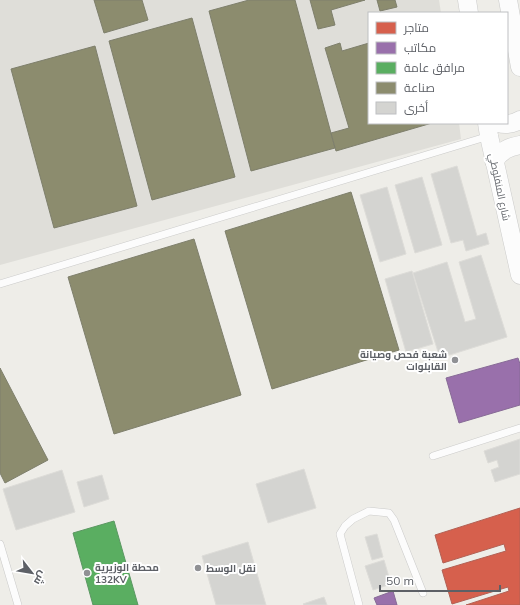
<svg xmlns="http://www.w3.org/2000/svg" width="520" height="605" font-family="Mulish,Cairo,sans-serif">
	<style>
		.industrial { fill: #dfded9 }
		.shops { fill: #d6604d; stroke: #b26054 }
		.offices { fill: #9970ab; stroke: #876b96 }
		.public { fill: #5aae61; stroke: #5b9762 }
		.industry { fill: #8c8c6e; stroke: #7e7f6c }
		.building { fill: #d4d4d1; stroke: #dddcd8 }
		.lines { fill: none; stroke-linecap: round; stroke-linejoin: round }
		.service-casing { stroke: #cbcbca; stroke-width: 8 }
		.tertiary-casing { stroke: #cbcbca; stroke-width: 19 }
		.service { stroke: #fcfcfc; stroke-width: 7 }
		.tertiary { stroke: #fcfcfc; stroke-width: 18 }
		.poi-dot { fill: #909194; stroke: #fff; stroke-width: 1.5 }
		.labels { text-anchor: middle; stroke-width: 4; stroke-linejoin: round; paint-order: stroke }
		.street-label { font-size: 10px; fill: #5d6066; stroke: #fff }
		.poi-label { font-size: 10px; font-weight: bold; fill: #5d6066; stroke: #fff; text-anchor: start }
	</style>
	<rect width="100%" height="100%" fill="#eeede8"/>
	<path class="industrial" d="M0,0h439l2,13h-72v110h90l2,16 -461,126z"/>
	<path class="shops" d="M520,508v97h-54l43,-14 -1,-4 -56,17 -10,-34 64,-19 -2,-7 -61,19 -8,-28z"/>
	<g class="offices">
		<path d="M518,358l2,6v41l-61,18 -13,-45z"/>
		<path d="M393,591l4,14h-20l-3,-7z"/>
	</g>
	<path class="public" d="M114,521l24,84h-45l-20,-72z"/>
	<g class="industry">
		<path d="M94,0h48l6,20 -44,13z"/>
		<path d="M249,0h46l40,148 -84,23 -42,-160z"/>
		<path d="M310,0h55l-34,10 4,15 -17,4z"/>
		<path d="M377,0h18l2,7 -17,4z"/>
		<path d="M192,18l43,159 -83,23 -43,-159z"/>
		<path d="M340,43l2,8 27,-8v80h63l-96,28 -5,-18 18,-5 -24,-80z"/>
		<path d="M95,46l42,160 -83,22 -43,-159z"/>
		<path d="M351,192l48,158 -127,39 -47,-158z"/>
		<path d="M194,239l47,156 -127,39 -46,-157z"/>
		<path d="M0,368l48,92 -43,23 -5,-10z"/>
	</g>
	<g class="building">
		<path d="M457,166l20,70 9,-3 3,11 -23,7 -3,-11 -12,3 -20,-69z"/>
		<path d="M422,177l20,68 -27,8 -20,-68z"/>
		<path d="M387,187l19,67 -26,8 -20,-67z"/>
		<path d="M481,255l26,82 -67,21 -27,-85 34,-11 18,60 11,-3 -17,-57z"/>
		<path d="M412,271l21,73 -27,8 -21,-73z"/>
		<path d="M520,439v35l-25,8 -4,-12 8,-3 -2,-7 -9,3 -4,-12z"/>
		<path d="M304,469l12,39 -48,15 -12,-39z"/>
		<path d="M62,470l13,42 -59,18 -13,-41z"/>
		<path d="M102,475l7,24 -25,8 -7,-25z"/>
		<path d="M377,534l6,23 -11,3 -7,-23z"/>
		<path d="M248,542l18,63h-50l-14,-49z"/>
		<path d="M384,560l7,24 -18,6 -8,-24z"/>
		<path d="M324,597l3,8h-23l-1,-1z"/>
	</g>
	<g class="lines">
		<g class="service-casing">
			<g id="service">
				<path d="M0,284l489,-148"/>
				<path d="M433,456l87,-28"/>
				<path d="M0,544l18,61"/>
				<path d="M359,605l-19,-71 5,-8 8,-7 16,-8 20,2 5,7 29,73"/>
			</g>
		</g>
		<g class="tertiary-casing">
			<g id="tertiary">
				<path d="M467,0l2,13"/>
				<path d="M508,0l12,67"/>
				<path d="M487,123l2,13 31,139"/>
				<path d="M498,123c8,2 15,1 22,-3"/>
				<path d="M494,161c7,-10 14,-14 26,-16"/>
			</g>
		</g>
		<use href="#service" class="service"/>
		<use href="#tertiary" class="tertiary"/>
	</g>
	<g class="poi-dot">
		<circle cx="455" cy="360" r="4"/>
		<circle cx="198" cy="568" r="4"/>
		<circle cx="87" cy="573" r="4"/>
	</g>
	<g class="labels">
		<g class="street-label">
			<text transform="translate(500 187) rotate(78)" y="4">شارع المنفلوطي</text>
		</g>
		<g class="poi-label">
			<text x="447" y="358" text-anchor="end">شعبة فحص وصيانة<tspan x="447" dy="12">القابلوات</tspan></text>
			<text x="95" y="571">محطة الوزيرية<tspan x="95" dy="12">132KV</tspan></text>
			<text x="206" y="572">نقل الوسط</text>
		</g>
	</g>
	<rect x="368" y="12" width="140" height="112" fill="#ffffff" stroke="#bebfc2"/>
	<rect x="376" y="22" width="20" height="12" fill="#d6604d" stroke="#bebfc2"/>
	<text x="404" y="32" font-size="12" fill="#5d6066">متاجر</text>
	<rect x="376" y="42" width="20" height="12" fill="#9970ab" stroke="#bebfc2"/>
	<text x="404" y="52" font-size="12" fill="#5d6066">مكاتب</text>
	<rect x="376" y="62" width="20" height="12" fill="#5aae61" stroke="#bebfc2"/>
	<text x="404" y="72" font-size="12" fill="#5d6066">مرافق عامة</text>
	<rect x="376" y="82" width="20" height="12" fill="#8c8c6e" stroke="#bebfc2"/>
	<text x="404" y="92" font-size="12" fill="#5d6066">صناعة</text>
	<rect x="376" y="102" width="20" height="12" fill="#d4d4d1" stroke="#bebfc2"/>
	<text x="404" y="112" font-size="12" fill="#5d6066">أخرى</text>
	<g transform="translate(32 573) rotate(121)" stroke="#ffffff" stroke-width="3" paint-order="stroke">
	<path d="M0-3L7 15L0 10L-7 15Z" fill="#5d6066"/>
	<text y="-6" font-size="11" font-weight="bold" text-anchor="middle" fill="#5d6066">ش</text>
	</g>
	<path d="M380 585v6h120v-6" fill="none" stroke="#5d6066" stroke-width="2"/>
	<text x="386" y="585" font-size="12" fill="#5d6066" stroke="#ffffff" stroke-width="3" paint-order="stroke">50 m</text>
</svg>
